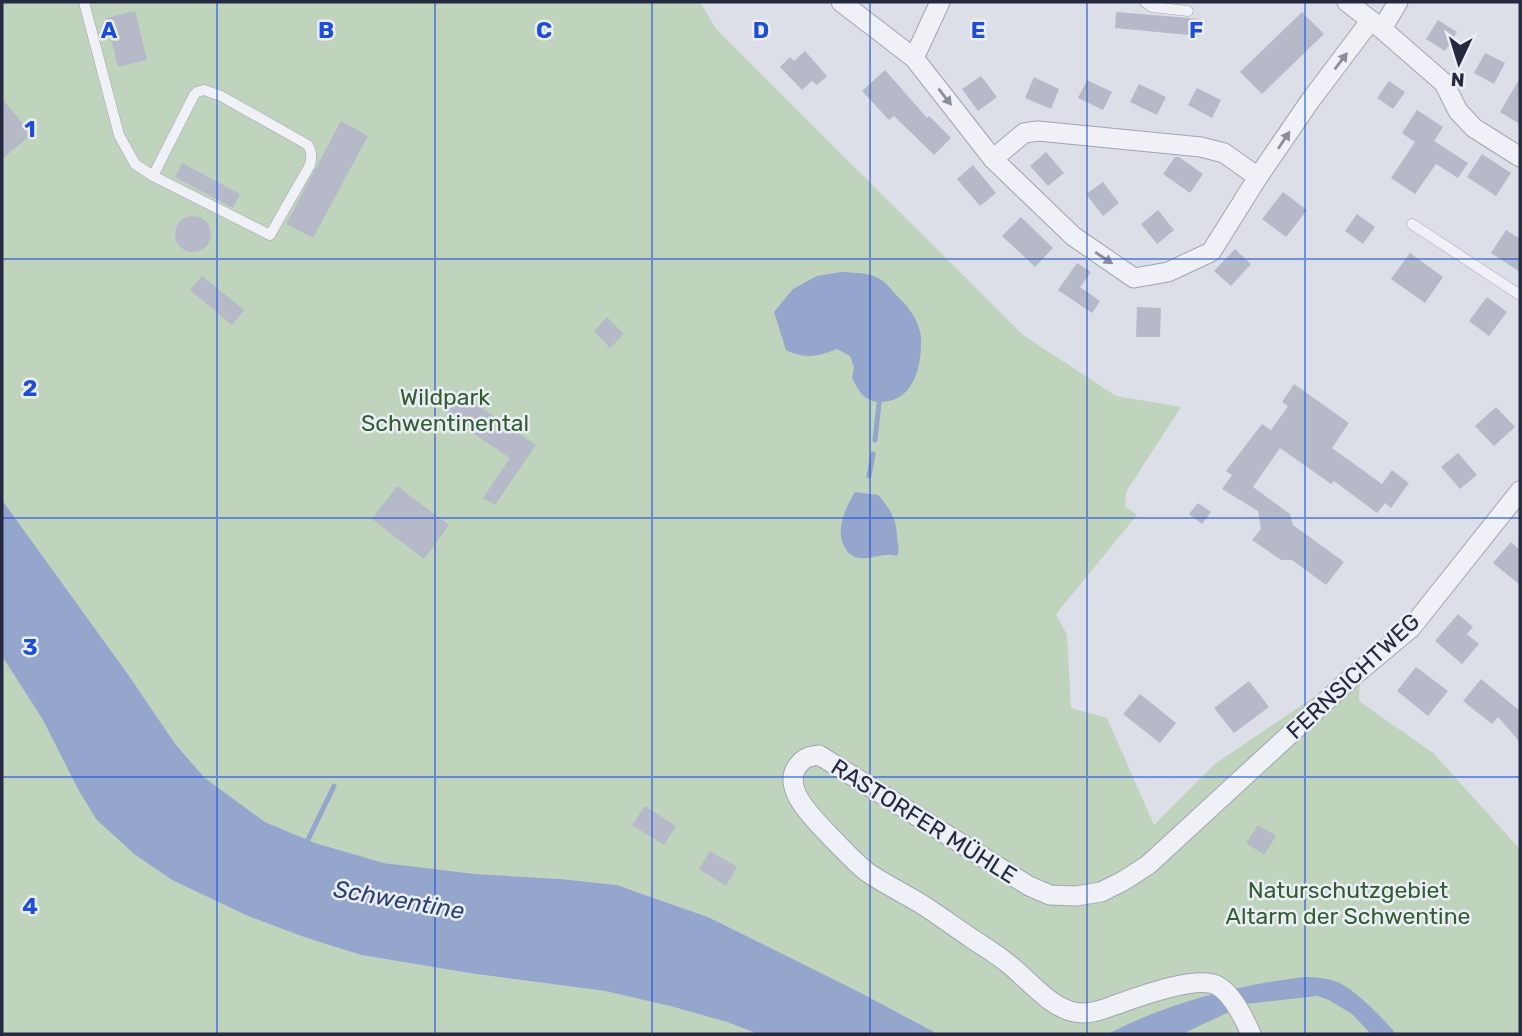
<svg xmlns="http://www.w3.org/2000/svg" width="1522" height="1036" font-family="Rubik,sans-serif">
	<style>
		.green { fill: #bfd3bd }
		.water { fill: #94a6cc }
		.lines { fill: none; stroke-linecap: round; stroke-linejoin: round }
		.stream { stroke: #94a6cc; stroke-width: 5 }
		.building { fill: #b6bac8 }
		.service-casing { stroke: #a1a5b2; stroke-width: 11 }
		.minor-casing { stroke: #a1a5b2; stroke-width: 21 }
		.service { stroke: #eff1f6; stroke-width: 10 }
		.minor { stroke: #eff1f6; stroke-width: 19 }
		.oneway { fill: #8a8e9b }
		.grid { fill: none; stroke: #1d4ed8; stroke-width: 2; stroke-opacity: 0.55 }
		.labels { text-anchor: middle; stroke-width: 5; stroke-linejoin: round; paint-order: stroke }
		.park-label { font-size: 23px; fill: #325d31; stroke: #eceef6 }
		.street-label { font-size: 23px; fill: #252a40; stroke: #eceef6 }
		.water-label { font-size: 24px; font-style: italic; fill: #2b4177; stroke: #eceef6 }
		.grid-label { font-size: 23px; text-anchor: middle; font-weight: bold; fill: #1d4ed8; stroke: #eceef6; stroke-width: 5; stroke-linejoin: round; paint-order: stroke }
	</style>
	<rect width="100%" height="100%" fill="#dcdfe8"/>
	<g class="green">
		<path d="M2,2h698l16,27 307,306 93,61 65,11 -55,85 -1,14 12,9 -81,99 11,21 4,73 36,10 47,107 61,-61 118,-80 27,-5 -1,22 74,52 87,96v185h-582l-79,-42 -151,-75 -50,-18 -41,-14 -56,-6 -86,-5 -91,-11 -69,-20 -50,-21 -60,-44 -29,-33 -49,-72 -125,-173z"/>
		<path d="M2,656l41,64 17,30 74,104 38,26 76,36 56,21 57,18 108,18 136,18 65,15 57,16 31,12h-756z"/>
	</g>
	<g class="water">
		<path d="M841,272c14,1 30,0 42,9 6,5 10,11 15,16 10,9 17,19 21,31 2,5 2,11 2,16 0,22 -7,52 -32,57 -21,4 -28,-5 -37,-23l2,-11 -4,-11 -13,-7c-20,8 -32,10 -51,1l-12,-38 19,-23 24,-13z"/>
		<path d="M855,492l23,3c12,13 19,25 19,43 1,7 3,11 0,18 -13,-4 -25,4 -38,2 -5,-1 -11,-4 -13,-9 -12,-16 -1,-41 9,-57z"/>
		<path d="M2,500l125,173 49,72 29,33 60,44 50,21 69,20 91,11 86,5 56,6 91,32 151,75 79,42h-180l-31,-12 -57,-16 -65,-15 -136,-18 -108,-18 -57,-18 -56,-21 -76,-36 -38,-26 -38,-35 -18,-30 -35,-69 -41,-64z"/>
		<path d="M1304,977c11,0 23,1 33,5 18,7 47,37 59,52h-25l-19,-20 -23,-14 -12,-4 -71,8 -64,30h-74c59,-31 130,-49 196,-57z"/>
	</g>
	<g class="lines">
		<g class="stream">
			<path d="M875,440l4,-37"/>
			<path d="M869,476l4,-22"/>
			<path d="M305,846l29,-60"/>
		</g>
	</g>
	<g class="building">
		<path d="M135,11l12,49 -29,7 -12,-49z"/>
		<path d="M1116,12l85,7 -2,17 -84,-8z"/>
		<path d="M1302,12l22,22 -62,60 -22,-22z"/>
		<path d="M1438,20l19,12 -12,19 -19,-12z"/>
		<path d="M805,51l22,25 -10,9 -5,-4 -10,9 -22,-23 10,-10 4,4z"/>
		<path d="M1485,53l20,10 -11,21 -20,-11z"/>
		<path d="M885,70l42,48 2,-2 22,22 -17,17 -40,-39 -5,4 -27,-29z"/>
		<path d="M981,76l16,21 -19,14 -16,-22z"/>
		<path d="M1034,77l25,12 -8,20 -26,-11z"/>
		<path d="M1520,78v46l-20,-12z"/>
		<path d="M1087,80l25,12 -9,18 -25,-12z"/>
		<path d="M1389,81l16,11 -12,17 -16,-11z"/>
		<path d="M1139,84l27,13 -9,18 -27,-13z"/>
		<path d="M1197,88l24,12 -9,18 -24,-13z"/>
		<path d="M2,99l30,35 -30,25z"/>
		<path d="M1417,110l26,17 -9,14 34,22 -10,15 -22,-14 -21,30 -24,-16 24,-36 -13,-9z"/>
		<path d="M341,121l27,15 -55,102 -27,-14z"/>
		<path d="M1046,152l18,21 -16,13 -18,-20z"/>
		<path d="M1482,154l29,19 -15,23 -29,-19z"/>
		<path d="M1175,157h4l24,17 -13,19 -27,-19z"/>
		<path d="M182,163l58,31 -7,14 -58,-31z"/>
		<path d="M973,165l23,28 -16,13 -23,-27z"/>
		<path d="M1103,182l16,21 -16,13 -17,-22z"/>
		<path d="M1283,192l24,18 -21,27 -24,-18z"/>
		<path d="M1158,210l16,20 -17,14 -16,-20z"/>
		<path d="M1357,214l18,13 -12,17 -18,-13z"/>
		<circle cx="193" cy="234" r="18"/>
		<path d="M1021,217l32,31 -18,19 -33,-31z"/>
		<path d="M1506,230l14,9v33l-29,-19z"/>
		<path d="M1235,249l16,15 -20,22 -17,-15z"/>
		<path d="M1410,253l33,24 -18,26 -34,-24z"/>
		<path d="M1077,263l14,9 -11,15 20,14 -8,12 -34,-23z"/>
		<path d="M202,276l42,34 -12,15 -42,-35z"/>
		<path d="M1487,297l20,15 -18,24 -20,-15z"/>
		<path d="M1137,307l24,1 -1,29h-24z"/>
		<path d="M607,317l17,17 -14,14 -16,-17z"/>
		<path d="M1294,384l55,39 -17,25 50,36 10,-14 17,13 -18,25 -6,-5 -8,10 -43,-32 -3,3 -51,-36 -27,39 37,27 3,11 51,37 -18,23 -34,-25h-11l-29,-20 9,-11 -3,-18 -36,-22 10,-14 -6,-4 36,-47 9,6 17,-24 -6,-4z"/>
		<path d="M456,390l80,55 -41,60 -12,-7 27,-40 -64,-43 6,-9 -5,-3z"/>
		<path d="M1496,407l19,20 -21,19 -19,-20z"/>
		<path d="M1458,453l19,22 -17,14 -19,-22z"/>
		<path d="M397,486l52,39 -25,34 -52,-40z"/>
		<path d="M1198,503l13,9 -9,12 -13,-10z"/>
		<path d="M1511,542l9,8v35l-27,-22z"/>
		<path d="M1458,614l15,13 -6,7 12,10 -17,20 -27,-23z"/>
		<path d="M1416,667l32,24 -20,25 -31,-25z"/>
		<path d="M1481,679l39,32v31l-22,-25 -6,7 -29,-23z"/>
		<path d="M1249,681l20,26 -35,26 -20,-25z"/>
		<path d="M1140,694l36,29 -16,20 -37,-29z"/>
		<path d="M645,806l31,20 -12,19 -32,-20z"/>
		<path d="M1258,825l18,11 -12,19 -18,-12z"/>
		<path d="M710,851l27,16 -11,19 -27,-17z"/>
	</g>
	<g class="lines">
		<g class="service-casing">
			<g id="service">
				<path d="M84,2l35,133 16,29 18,12 117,59 40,-70c2,-8 2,-13 -2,-20l-87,-49 -17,-6 -7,2 -3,3 -41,81"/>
				<path d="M1145,2l7,5 36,4"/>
				<path d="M1412,224l108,71"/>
			</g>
		</g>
		<g class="minor-casing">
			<g id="minor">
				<path d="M841,2l73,56 79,101 80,77 61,42 34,-6 43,-20 47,-75 52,-76 61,-81"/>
				<path d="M1347,2l35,27 62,54 14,28 16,17 46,29"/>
				<path d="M1382,29l16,-27"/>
				<path d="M914,58l26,-56"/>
				<path d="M993,159l31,-26 14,-2 163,16 23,6 34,24"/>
				<path d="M1251,1034c-6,-14 -19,-40 -33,-48 -20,-12 -80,11 -103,19 -14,5 -26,10 -41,7 -25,-5 -48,-35 -68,-50 -11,-9 -23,-16 -35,-24 -18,-12 -35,-25 -53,-36 -17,-10 -35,-19 -51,-30 -14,-11 -26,-25 -38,-37 -15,-16 -51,-49 -29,-72 5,-6 11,-7 19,-8l210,131 21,9 26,1 25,-4 22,-11 25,-16 202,-186 61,-51 109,-137"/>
			</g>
		</g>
		<use href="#service" class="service"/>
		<use href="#minor" class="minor"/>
	</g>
	<defs><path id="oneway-solid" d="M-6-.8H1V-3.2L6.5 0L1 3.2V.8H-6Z" transform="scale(1.75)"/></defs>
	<g class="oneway">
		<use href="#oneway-solid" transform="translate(1341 61) rotate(-53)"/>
		<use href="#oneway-solid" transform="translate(945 97) rotate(52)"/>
		<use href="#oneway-solid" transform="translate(1284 140) rotate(-56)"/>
		<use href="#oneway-solid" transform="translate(1104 258) rotate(34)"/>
	</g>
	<path class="grid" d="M217,2v1032M435,2v1032M652,2v1032M870,2v1032M1087,2v1032M1305,2v1032M2,259h1518M2,518h1518M2,777h1518"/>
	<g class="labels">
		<g class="park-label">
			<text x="445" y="405">Wildpark<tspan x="445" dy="26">Schwentinental</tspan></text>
			<text x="1348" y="898">Naturschutzgebiet<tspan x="1348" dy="26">Altarm der Schwentine</tspan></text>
		</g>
		<g class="street-label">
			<text transform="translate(1353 676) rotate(-43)" y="8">FERNSICHTWEG</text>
			<text transform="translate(924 821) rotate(32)" y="8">RASTORFER MÜHLE</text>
		</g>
		<g class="water-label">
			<text transform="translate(399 900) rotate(10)" y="8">Schwentine</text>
		</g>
	</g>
	<g class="grid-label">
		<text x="109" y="38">A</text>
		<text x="326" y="38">B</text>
		<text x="544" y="38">C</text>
		<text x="761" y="38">D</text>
		<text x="978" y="38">E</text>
		<text x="1196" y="38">F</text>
		<text x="30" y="137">1</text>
		<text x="30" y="396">2</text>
		<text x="30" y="655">3</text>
		<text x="30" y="914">4</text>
	</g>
	<rect width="1522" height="1036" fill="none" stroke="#252a40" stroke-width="7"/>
	<g transform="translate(1459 63) rotate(184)" stroke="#eceef6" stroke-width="5" paint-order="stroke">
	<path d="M0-5L12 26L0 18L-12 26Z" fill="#252a40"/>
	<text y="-10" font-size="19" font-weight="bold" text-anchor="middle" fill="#252a40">N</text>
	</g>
</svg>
